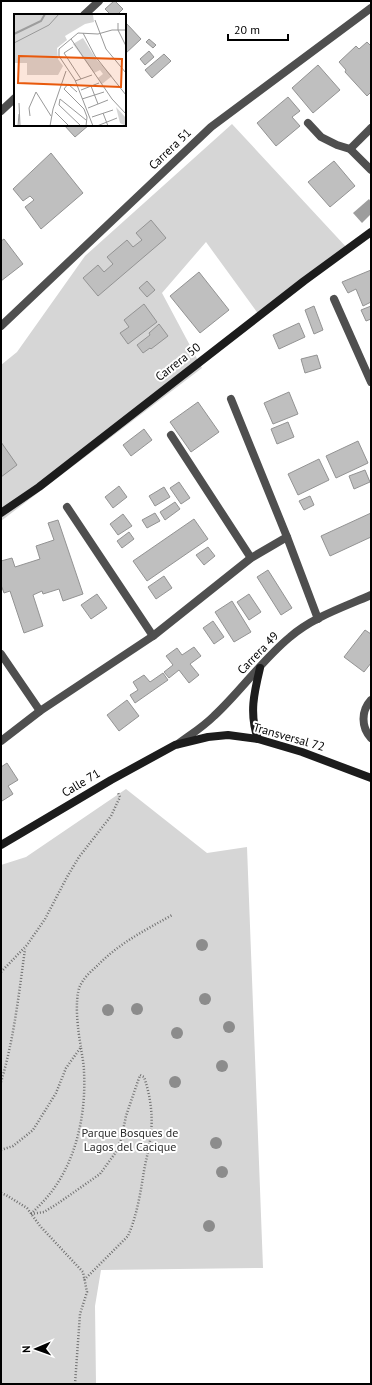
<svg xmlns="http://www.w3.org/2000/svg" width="372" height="1385" font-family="'PT Sans',sans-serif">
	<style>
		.green { fill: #d6d6d6 }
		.water { fill: #9d9d9d }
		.building { fill: #bfbfbf; stroke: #939393 }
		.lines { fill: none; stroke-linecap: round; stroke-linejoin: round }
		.path { stroke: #717171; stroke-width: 2.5; stroke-dasharray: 1 2; stroke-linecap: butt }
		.lane { stroke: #4f4f4f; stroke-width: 8 }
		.street { stroke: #4f4f4f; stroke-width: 8 }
		.secondary { stroke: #1c1c1c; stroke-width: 8 }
		.tree { fill: #8c8c8c }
		.labels { text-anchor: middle; stroke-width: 4; stroke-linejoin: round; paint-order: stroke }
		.street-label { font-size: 12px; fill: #000; stroke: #fff }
		.park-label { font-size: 12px; fill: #2d2d2d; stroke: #fff }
		.inset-river { fill: none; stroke: #9d9d9d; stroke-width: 2 }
		.inset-road { fill: none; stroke: #999; stroke-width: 1 }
		.view { fill: #e8590c; fill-opacity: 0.15; stroke: #e8590c; stroke-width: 2 }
		.inset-edge { fill: none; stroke: #000; stroke-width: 2 }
	</style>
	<rect width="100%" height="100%" fill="#fff"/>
	<g class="green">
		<path d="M232,124l116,125 -89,66 -53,-73 -44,51 40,75 -201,153v-156l16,-13 68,-96z"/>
		<path d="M126,789l81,64 40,-6 16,421 -162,2 -6,36 1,78h-95v-519l25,-8z"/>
	</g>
	<path class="water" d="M369,199l2,3v12l-9,9 -9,-10z"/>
	<g class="building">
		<path d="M114,1h1l8,8 -6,6h-6l-6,-6z"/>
		<path d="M127,24l14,15 -16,15v-29z"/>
		<path d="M149,39l7,6 -3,3 -7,-6z"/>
		<path d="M367,42l4,4v46l-4,4 -22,-24 1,-2 -7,-8 17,-16 3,3z"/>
		<path d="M149,51l5,6 -9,8 -5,-6z"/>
		<path d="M164,54l7,7 -19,17 -7,-8z"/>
		<path d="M318,65l22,25 -27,23 -21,-25z"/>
		<path d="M288,97l12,14 -8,6 8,9 -24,20 -19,-23z"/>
		<path d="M64,125h25l-14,12z"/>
		<path d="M51,153l32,40 -42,36 -16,-22 9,-7 -4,-4 -7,5 -10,-12z"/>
		<path d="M334,161l21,25 -25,21 -22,-25z"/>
		<path d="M151,220l15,18 -68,58 -15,-18 15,-13 6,7 9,-8 -6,-7 20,-17 6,7 9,-7 -6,-7z"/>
		<path d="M4,239l19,25 -22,17v-40z"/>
		<path d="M371,270v32l-8,4 -7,-17 -8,4 -6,-11z"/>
		<path d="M199,272l30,38 -29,23 -30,-37z"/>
		<path d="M147,281l8,9 -8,7 -8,-9z"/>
		<path d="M144,304l13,18 -29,22 -8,-11 9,-6 -5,-7z"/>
		<path d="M314,306l9,24 -9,4 -9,-24z"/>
		<path d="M371,306v13l-5,2 -5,-11z"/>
		<path d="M299,323l6,14 -26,12 -6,-14z"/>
		<path d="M159,324l9,12 -17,13 -1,-1 -7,5 -6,-8 13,-10 -1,-2z"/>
		<path d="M317,355l4,13 -16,5 -4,-14z"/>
		<path d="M289,392l9,22 -25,10 -9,-21z"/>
		<path d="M198,402l21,30 -28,20 -21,-30z"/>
		<path d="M288,422l6,15 -17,7 -6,-15z"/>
		<path d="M144,429l8,11 -21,16 -8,-11z"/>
		<path d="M358,441l10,22 -32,15 -10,-22z"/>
		<path d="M1,442l16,23 -16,12z"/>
		<path d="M319,459l10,21 -31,15 -10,-21z"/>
		<path d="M365,470l5,12 -16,7 -5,-13z"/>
		<path d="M179,482l11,16 -9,6 -11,-16z"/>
		<path d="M119,486l8,11 -14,11 -8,-11z"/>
		<path d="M164,487l6,10 -15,9 -6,-10z"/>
		<path d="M310,496l4,9 -10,5 -5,-9z"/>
		<path d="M175,502l5,7 -15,11 -5,-8z"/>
		<path d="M155,513l5,8 -13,7 -5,-8z"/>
		<path d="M371,513v24l-41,19 -9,-20z"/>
		<path d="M123,514l9,12 -14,9 -8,-11z"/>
		<path d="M194,519l14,20 -61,42 -14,-20z"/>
		<path d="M58,520l25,74 -20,7 -4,-12 -16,5 -1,-3 -9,4 10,31 -19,7 -14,-42 -6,2 -3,-8v-24l11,-3 3,9 25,-8 -4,-13 18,-6 -6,-17z"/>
		<path d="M129,532l5,7 -12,9 -5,-7z"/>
		<path d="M208,547l7,9 -11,9 -8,-10z"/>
		<path d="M268,570l24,38 -11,7 -24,-38z"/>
		<path d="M164,576l8,12 -16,11 -8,-12z"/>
		<path d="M97,594l10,14 -16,11 -10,-14z"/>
		<path d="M249,594l12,18 -12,8 -12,-18z"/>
		<path d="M232,601l19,31 -17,10 -19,-30z"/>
		<path d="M213,621l11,16 -10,7 -11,-16z"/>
		<path d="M365,630l6,4v29l-7,9 -20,-15z"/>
		<path d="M194,647l7,9 -11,8 9,11 -10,8 -10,-13 -10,8 -5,-6 9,-7 -7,-9 11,-8 5,7z"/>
		<path d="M163,673l5,7 -33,23 -5,-8 8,-5 -5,-8 11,-7 6,7z"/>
		<path d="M127,700l12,16 -20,15 -12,-16z"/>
		<path d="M7,763l11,17 -10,6 5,8 -11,7 -1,-2v-32z"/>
	</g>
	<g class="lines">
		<g class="path">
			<path d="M1,972l26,-27 18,-26 22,-42 12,-20 32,-41 9,-19 -2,-4"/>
			<path d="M1,1082c13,-43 18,-89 24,-133"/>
			<path d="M1,1150l12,-4 20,-16 23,-37 10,-25 15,-21c-3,-14 -7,-48 -1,-61 3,-7 10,-14 16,-19 23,-24 48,-36 76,-52"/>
			<path d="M1,1193l5,2 21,13 13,18 43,46 4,20 -7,22 -5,70"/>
			<path d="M31,1214l13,-2 13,-8 43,-30 16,-22 5,-12 5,-24 14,-41 4,2c6,17 9,37 7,55 -1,15 -6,30 -8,45 -3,19 -7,41 -15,59l-44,44"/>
			<path d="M31,1214c9,-9 19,-19 26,-30 21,-32 29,-74 27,-112 0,-8 -2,-16 -3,-24"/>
		</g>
		<g class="lane">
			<path d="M231,399l56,138 31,82"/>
			<path d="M171,435l80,123"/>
			<path d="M67,507l86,129"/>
			<path d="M1,654l39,57"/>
			<path d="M371,700c-10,11 -10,27 0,38"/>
			<path d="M1,741l39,-30 113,-75 98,-78 36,-21"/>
		</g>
		<g class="street">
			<path d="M84,15l15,-14"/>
			<path d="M1,111l14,-13"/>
			<path d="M308,123l13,14 16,8 13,4 21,21"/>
			<path d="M350,149l21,-21"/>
			<path d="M334,299l37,83"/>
			<path d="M1,326l210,-199 160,-119"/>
			<path d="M178,744c12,-9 25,-17 36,-28 27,-25 48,-56 76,-79 23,-20 54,-30 81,-42"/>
		</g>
		<g class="secondary">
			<path d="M1,513l38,-26 265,-206 67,-49"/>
			<path d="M258,739c-9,-25 -4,-46 2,-71"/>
			<path d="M1,845l110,-65 64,-35 33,-8 20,-2 30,4 44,13 69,26"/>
		</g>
	</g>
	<g class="tree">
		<circle cx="202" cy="945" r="6"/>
		<circle cx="205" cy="999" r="6"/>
		<circle cx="137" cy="1009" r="6"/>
		<circle cx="108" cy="1010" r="6"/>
		<circle cx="229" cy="1027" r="6"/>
		<circle cx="177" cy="1033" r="6"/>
		<circle cx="222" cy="1066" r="6"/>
		<circle cx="175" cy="1082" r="6"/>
		<circle cx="216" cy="1143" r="6"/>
		<circle cx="222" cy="1172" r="6"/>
		<circle cx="209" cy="1226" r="6"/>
	</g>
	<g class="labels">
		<g class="street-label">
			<text transform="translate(170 149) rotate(-44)" y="4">Carrera 51</text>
			<text transform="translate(178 362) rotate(-38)" y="4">Carrera 50</text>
			<text transform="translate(258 653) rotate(-46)" y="4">Carrera 49</text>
			<text transform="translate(289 737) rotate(16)" y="4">Transversal 72</text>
			<text transform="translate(81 783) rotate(-31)" y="4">Calle 71</text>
		</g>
		<g class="park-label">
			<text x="130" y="1137">Parque Bosques de<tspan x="130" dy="14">Lagos del Cacique</tspan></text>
		</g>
	</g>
	<g transform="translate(14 14)">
		<rect width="112" height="112" fill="#fff"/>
		<path d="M82,0l-3,1 1,7 -9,2 -20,12 2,4 -10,8 1,11 5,7 -5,9h-31v-12h-13v-48zM69,24l13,21 16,17 -10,8 -4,-6 5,-4 -3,-4 -6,3 -21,-29zM102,93l10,11v8l-6,-3z" fill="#d6d6d6"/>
		<path class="inset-river" d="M0,20l27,-13 4,-7"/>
		<path class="inset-road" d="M81,6l11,29 20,24M104,9v7l8,16M69,19l12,23 31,39M57,25l41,60 14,15M0,29l35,-18 10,-11M59,33l-9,6 17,26M61,67l17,-6M77,72l7,18M67,76l18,-7M63,78l-9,-8 -4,5 20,20 3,8 -1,9M68,85l22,-7M5,89l1,23M74,94l20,-8M41,98l14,14M89,99l5,13M16,102l-1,-8 7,-16 15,24M78,103l21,-7M4,112l1,-12M36,112l3,-17 13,-38M67,112l-22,-21 1,-6 26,21M79,112l-18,-46 -16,-24v-7l19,-16 20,1 14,-4h14M83,112l20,-8"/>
		<path class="view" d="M5,42l103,3 -1,28 -103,-4z"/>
		<rect width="112" height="112" class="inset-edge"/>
	</g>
	<rect width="372" height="1385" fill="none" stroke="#000000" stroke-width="4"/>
	<g transform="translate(36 1349) rotate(268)" stroke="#ffffff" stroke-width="3" paint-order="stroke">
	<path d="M0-3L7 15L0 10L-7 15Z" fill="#000000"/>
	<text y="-6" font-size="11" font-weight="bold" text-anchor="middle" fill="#000000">N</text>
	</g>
	<path d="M228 34v6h60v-6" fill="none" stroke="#000000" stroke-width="2"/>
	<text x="234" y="34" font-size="12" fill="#000000" stroke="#ffffff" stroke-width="3" paint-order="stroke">20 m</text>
</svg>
